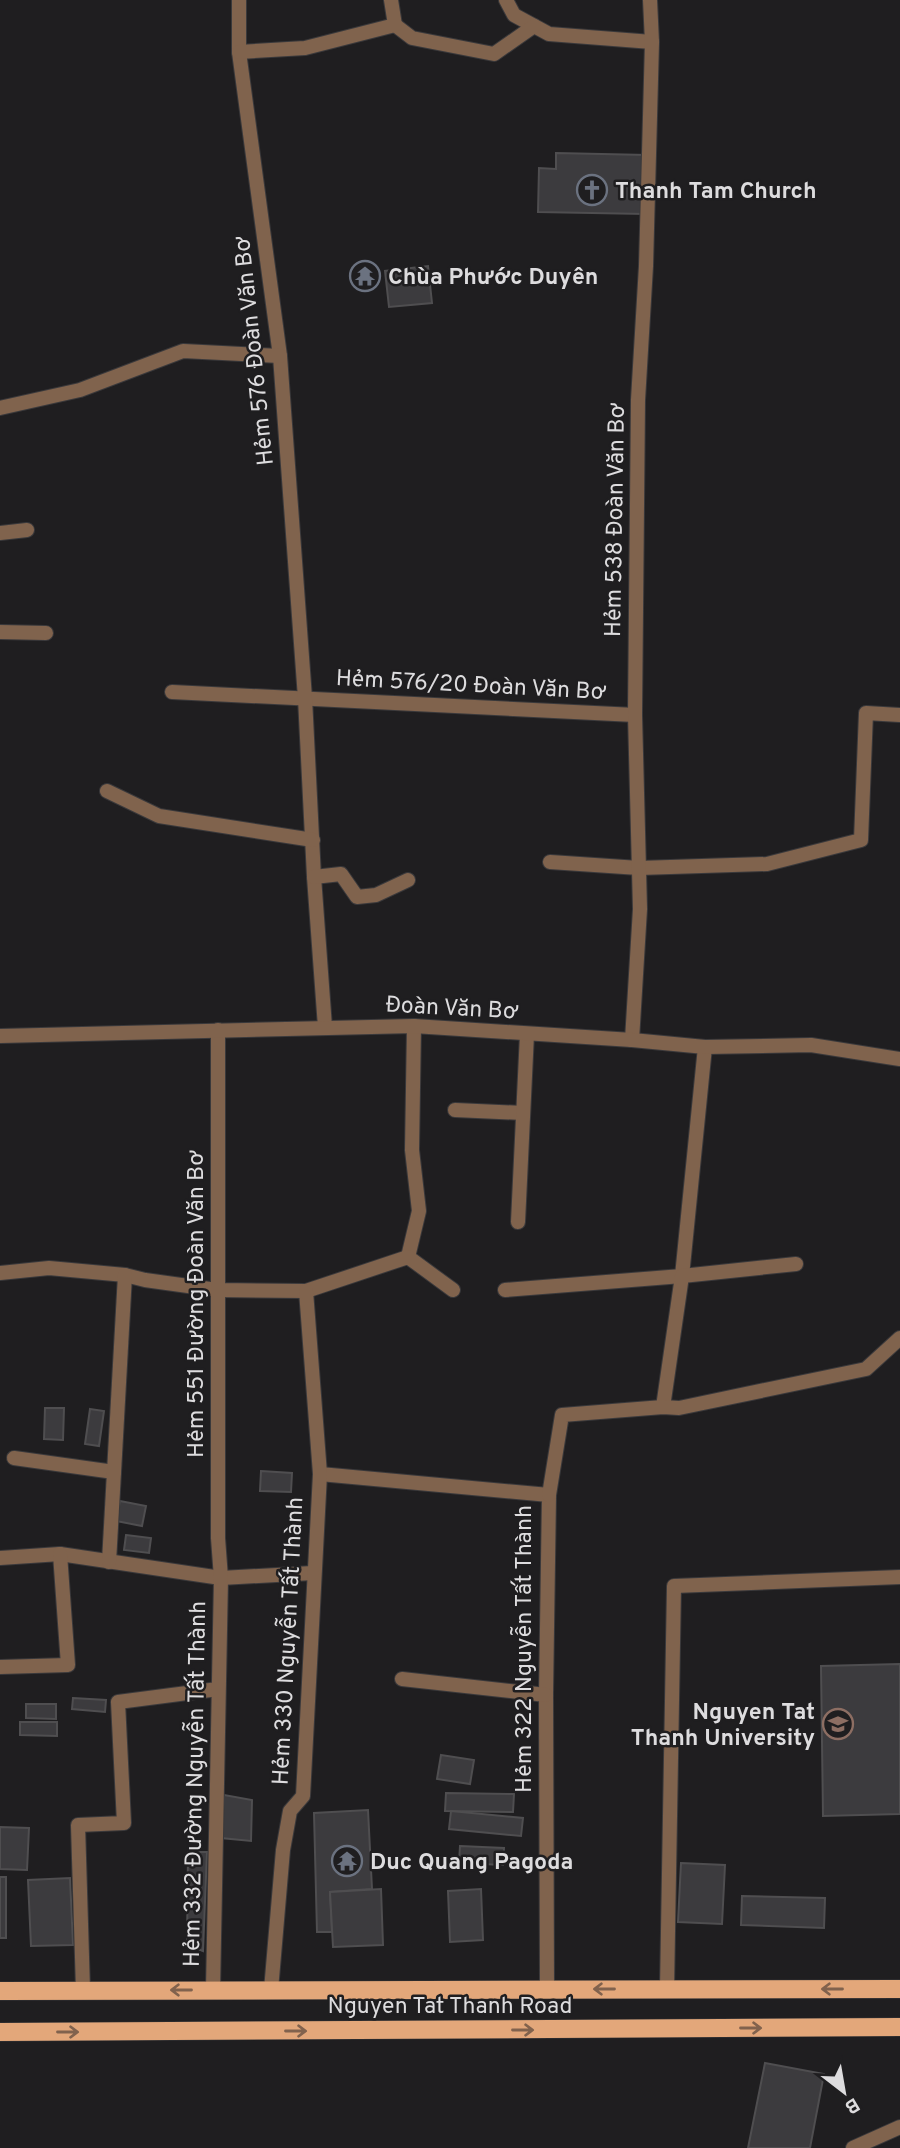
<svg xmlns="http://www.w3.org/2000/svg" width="900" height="2148" font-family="Overpass,sans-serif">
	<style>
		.building { fill: #3c3b3e; stroke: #4f4e50; stroke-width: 2 }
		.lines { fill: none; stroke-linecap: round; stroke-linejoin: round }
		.service-casing { stroke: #3a393b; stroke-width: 16 }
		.minor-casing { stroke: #3a393b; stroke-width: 16 }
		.tertiary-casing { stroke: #3a393b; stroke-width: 16 }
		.primary-casing { stroke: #3a393b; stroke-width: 19 }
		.service { stroke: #80634d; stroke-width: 14 }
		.minor { stroke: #80634d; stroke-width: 14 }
		.tertiary { stroke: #80634d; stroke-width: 14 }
		.primary { stroke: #e3a77a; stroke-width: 18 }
		.oneway { stroke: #81624d }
		.labels { text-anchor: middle; stroke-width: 5; stroke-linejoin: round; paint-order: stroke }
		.poi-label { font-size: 23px; font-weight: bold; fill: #dddcde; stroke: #1f1e20; text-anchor: start }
		.street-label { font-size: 23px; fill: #dddcde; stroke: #1f1e20 }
	</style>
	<rect width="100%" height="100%" fill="#1f1e20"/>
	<g class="building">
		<path d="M556,153l91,2 -2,59 -107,-2 1,-44 17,1z"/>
		<path d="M428,266l4,37 -43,4 -4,-36z"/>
		<path d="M45,1408h19l-1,32 -19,-1z"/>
		<path d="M90,1409l14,2 -5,35 -14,-2z"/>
		<path d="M261,1471l31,2 -1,19 -31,-1z"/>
		<path d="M120,1501l26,5 -4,20 -26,-5z"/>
		<path d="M126,1535l25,3 -2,15 -25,-3z"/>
		<path d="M900,1664v150l-77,2 -2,-150z"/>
		<path d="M73,1698l33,2 -1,12 -33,-3z"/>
		<path d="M26,1704h30v15l-30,-1z"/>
		<path d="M20,1722h37v14l-37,-1z"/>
		<path d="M441,1755l33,5 -4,24 -33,-5z"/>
		<path d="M446,1793l68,1 -1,18 -68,-1z"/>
		<path d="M224,1795l28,5 -1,41 -30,-3z"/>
		<path d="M368,1810l4,79 -42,3 2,40h-15l-3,-119z"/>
		<path d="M451,1811l72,7 -2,18 -72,-7z"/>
		<path d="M0,1827l29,1 -2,42 -27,-1z"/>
		<path d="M460,1846l44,2 -1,17 -44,-2z"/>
		<path d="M188,1852h19l-4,99 -16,-6z"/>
		<path d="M681,1863l44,2 -3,59 -44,-2z"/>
		<rect x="0" y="1877" width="6" height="61"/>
		<path d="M70,1878l3,67 -42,1 -3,-66z"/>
		<path d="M381,1889l2,56 -50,2 -3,-55z"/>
		<path d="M481,1889l2,51 -33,2 -2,-51z"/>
		<path d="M742,1896l83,2 -1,30 -83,-3z"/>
		<path d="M765,2063l59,11 -14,74h-62z"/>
	</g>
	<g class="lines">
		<g class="service-casing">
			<g id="service">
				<path d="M172,692l463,23"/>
				<path d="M550,862l89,6 128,-4 94,-24 5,-127 34,2"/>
				<path d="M455,1110l68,3"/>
				<path d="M518,1222l9,-188"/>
				<path d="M408,1257l11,-46 -7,-61 2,-124"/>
				<path d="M0,1273l49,-5 76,7 20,5 72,10 89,1 102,-34 45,33"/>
				<path d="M505,1290l177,-14 23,-229"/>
				<path d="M663,1407l19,-131 114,-12"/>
				<path d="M14,1458l100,14"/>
				<path d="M320,1474l229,21 -3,200 1,294"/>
				<path d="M549,1495l13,-80 101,-8 16,1 187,-39 34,-31"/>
				<path d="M0,1558l60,-4 161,24 92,-5"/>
				<path d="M109,1562l16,-287"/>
				<path d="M0,1667l68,-2 -8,-111"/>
				<path d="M402,1679l144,16"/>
				<path d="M667,1989l7,-403 226,-9"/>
				<path d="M83,1990l-5,-165 46,-2 -6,-121 100,-13"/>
				<path d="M213,1990l8,-412 -3,-40v-508"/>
				<path d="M271,1990l12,-140 7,-39 13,-15 17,-322 -14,-183"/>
				<path d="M853,2148l47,-21"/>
			</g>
		</g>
		<g class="minor-casing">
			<g id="minor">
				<path d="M239,0v52l41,304 25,342 9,179 11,150"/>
				<path d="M506,0l8,15 35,19 103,8"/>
				<path d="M395,25l17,13 82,16 40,-28"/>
				<path d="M239,52l66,-4 90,-23 -4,-25"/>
				<path d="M0,408l80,-18 103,-39 97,5"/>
				<path d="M0,533l27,-3"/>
				<path d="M0,632l46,1"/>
				<path d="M107,791l52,25 154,24"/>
				<path d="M314,877l27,-3 16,23 19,-2 32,-15"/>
				<path d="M632,1040l8,-131 -5,-194 3,-315 8,-134 6,-224 -2,-42"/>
			</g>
		</g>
		<g class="tertiary-casing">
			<path id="tertiary" d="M0,1036l414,-10 218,14 73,7 106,-2 89,14"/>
		</g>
		<g class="primary-casing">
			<g id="primary">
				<path d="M0,1991l900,-2"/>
				<path d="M0,2032l900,-5"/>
			</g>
		</g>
		<use href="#service" class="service"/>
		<use href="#minor" class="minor"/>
		<use href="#tertiary" class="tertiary"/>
		<use href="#primary" class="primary"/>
	</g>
	<defs><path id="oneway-shaft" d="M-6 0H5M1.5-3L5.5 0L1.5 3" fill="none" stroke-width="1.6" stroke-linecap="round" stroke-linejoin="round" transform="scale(1.75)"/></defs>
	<g class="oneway">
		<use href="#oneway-shaft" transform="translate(604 1989) rotate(-180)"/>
		<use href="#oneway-shaft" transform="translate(832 1989) rotate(180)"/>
		<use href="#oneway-shaft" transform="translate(181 1990) rotate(180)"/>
		<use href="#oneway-shaft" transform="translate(751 2028)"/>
		<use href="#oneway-shaft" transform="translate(523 2030)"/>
		<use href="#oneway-shaft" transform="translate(296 2031)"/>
		<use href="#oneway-shaft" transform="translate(68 2032)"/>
	</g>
	<defs>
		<g id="church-ring" transform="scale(1.575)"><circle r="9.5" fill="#1f1e20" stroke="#6b7280" stroke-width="1.5"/><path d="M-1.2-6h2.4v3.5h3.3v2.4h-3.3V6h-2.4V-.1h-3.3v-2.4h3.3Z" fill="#6b7280"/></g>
		<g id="temple-ring" transform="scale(1.575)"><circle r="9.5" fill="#1f1e20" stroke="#6b7280" stroke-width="1.5"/><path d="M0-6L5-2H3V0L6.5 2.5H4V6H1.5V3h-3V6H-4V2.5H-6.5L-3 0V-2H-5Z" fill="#6b7280"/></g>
		<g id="university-ring" transform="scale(1.575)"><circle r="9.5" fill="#1f1e20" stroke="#8d6e63" stroke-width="1.5"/><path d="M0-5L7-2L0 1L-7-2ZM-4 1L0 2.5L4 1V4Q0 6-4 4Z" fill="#8d6e63"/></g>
	</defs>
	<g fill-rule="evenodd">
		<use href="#church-ring" x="592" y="190"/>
		<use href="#temple-ring" x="365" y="276"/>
		<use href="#university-ring" x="838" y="1724"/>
		<use href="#temple-ring" x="347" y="1861"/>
	</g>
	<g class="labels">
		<g class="poi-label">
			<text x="615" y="198">Thanh Tam Church</text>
			<text x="388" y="284">Chùa Phước Duyên</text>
			<text x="815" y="1719" text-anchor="end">Nguyen Tat<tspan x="815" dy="26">Thanh University</tspan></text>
			<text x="370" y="1869">Duc Quang Pagoda</text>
		</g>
		<g class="street-label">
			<text transform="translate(253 351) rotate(-96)" y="8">Hẻm 576 Đoàn Văn Bơ</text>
			<text transform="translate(614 520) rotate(-89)" y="8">Hẻm 538 Đoàn Văn Bơ</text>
			<text transform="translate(471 684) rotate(3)" y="8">Hẻm 576/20 Đoàn Văn Bơ</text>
			<text transform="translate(452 1007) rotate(3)" y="8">Đoàn Văn Bơ</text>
			<text transform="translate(195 1304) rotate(-90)" y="8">Hẻm 551 Đường Đoàn Văn Bơ</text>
			<text transform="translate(287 1641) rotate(-87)" y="8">Hẻm 330 Nguyễn Tất Thành</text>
			<text transform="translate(523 1649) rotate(-90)" y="8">Hẻm 322 Nguyễn Tất Thành</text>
			<text transform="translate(194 1784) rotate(-89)" y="8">Hẻm 332 Đường Nguyễn Tất Thành</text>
			<text x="450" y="2013">Nguyen Tat Thanh Road</text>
		</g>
	</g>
	<g transform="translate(844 2092) rotate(149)" stroke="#1f1e20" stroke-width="5" paint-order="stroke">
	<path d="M0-5L12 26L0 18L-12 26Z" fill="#dddcde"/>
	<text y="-10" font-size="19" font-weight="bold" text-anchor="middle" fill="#dddcde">B</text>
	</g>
</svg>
